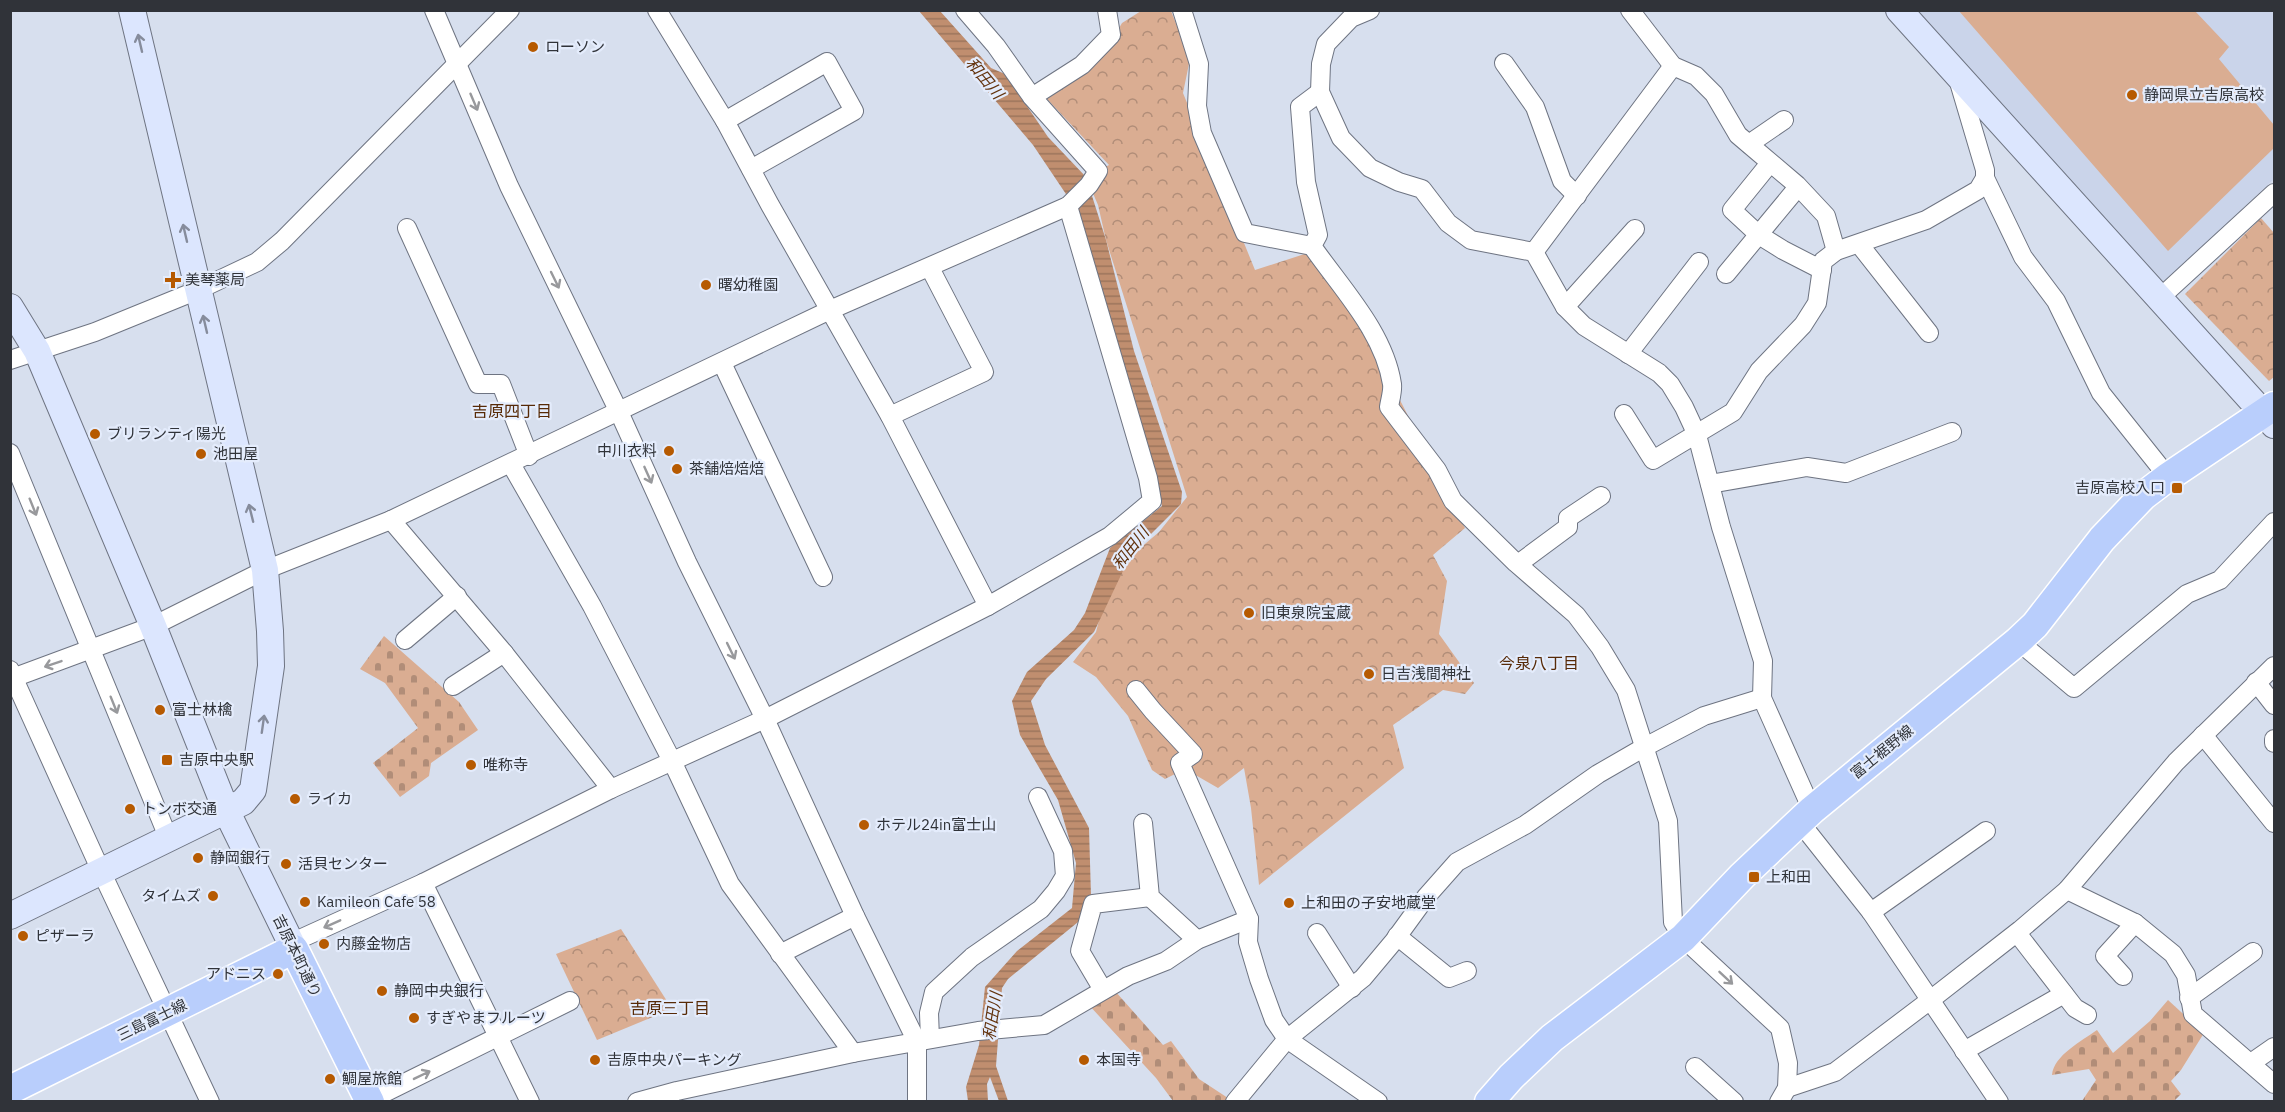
<svg xmlns="http://www.w3.org/2000/svg" width="2285" height="1112" font-family="'IBM Plex Sans','Noto Sans JP',sans-serif">
	<style>
		.built { fill: #cad4ea }
		.cemetery { fill: url(#cemetery-stones) }
		.park { fill: url(#park-crowns) }
		.pitch { fill: #daad92 }
		.water { fill: url(#water-rules) }
		.lines { fill: none; stroke-linecap: round; stroke-linejoin: round }
		.street-casing { stroke: #6e7482; stroke-width: 20 }
		.secondary-casing { stroke: #6e7482; stroke-width: 28 }
		.primary-casing { stroke: #fff; stroke-width: 31 }
		.street { stroke: #fff; stroke-width: 18 }
		.secondary { stroke: #dce6fe; stroke-width: 26 }
		.primary { stroke: #b9cefc; stroke-width: 28 }
		.oneway { stroke: #868c9c }
		.oneway2 { stroke: #98999c }
		.poi-dot { fill: #b65a01; stroke: #e4ecfc; stroke-width: 2 }
		.labels { text-anchor: middle; stroke-width: 4.5; stroke-linejoin: round; paint-order: stroke }
		.poi-label { font-size: 15px; fill: #303339; stroke: #e4ecfc; text-anchor: start }
		.street-label { font-size: 15px; fill: #303339; stroke: #e4ecfc }
		.water-label { font-size: 16px; font-style: italic; fill: #63330e; stroke: #e4ecfc }
		.neighbourhood-label { font-size: 16px; fill: #572a07; stroke: #e4ecfc }
	</style>
	<defs>
		<pattern id="cemetery-stones" width="16" height="16" patternUnits="userSpaceOnUse" patternTransform="scale(1.5)"><rect width="16" height="16" fill="#daad92"/><path d="M2 7V4a2 2 0 0 1 4 0v3zM10 15v-3a2 2 0 0 1 4 0v3z" fill="#b18d78"/></pattern>
		<pattern id="park-crowns" width="20" height="18" patternUnits="userSpaceOnUse" patternTransform="scale(1.5)"><rect width="20" height="18" fill="#daad92"/><path d="M2 6a3 3 0 1 1 6 0M12 15a3 3 0 1 1 6 0" fill="none" stroke="#b18d78"/></pattern>
		<pattern id="water-rules" width="6" height="5" patternUnits="userSpaceOnUse" patternTransform="scale(1.5)"><rect width="6" height="5" fill="#c08e6f"/><path d="M0 2.5h6" fill="none" stroke="#9c755c"/></pattern>
	</defs>
	<rect width="100%" height="100%" fill="#d7dfee"/>
	<path class="built" d="M1913,11h361v168l-112,104z"/>
	<g class="cemetery">
		<path d="M384,636l75,66 19,28 -47,33 -2,13 -29,21 -27,-34 45,-35 -33,-45 -25,-14z"/>
		<path d="M1115,991l48,54 8,-4 28,38 32,21 -1,2 -57,-1 -17,-23 -68,-74z"/>
		<path d="M2168,1000l36,33 -23,37 -10,11 10,13 -7,7h-92l14,-21 -7,-11 -37,6c2,-20 30,-34 45,-45l16,23 37,-32z"/>
	</g>
	<g class="park">
		<path d="M1141,11h30l19,48 -7,34 72,177 62,-20 53,91 95,187 -32,27 14,26 -8,53 35,49 -9,11 -22,-4 -50,35 11,43 -145,117 -8,-77 -7,-40 -26,20 -33,-19 -20,10 -13,-9 -24,-54 -32,-39 -23,-15 23,-30 15,-59 48,-41 28,-35 -81,-257 -8,-35 -12,-28 23,-12 -62,-66 54,-40 21,-36z"/>
		<path d="M2261,218l13,15v144l-5,4 -84,-87z"/>
		<path d="M621,929l51,80 -75,31 -41,-86z"/>
	</g>
	<path class="pitch" d="M1959,11h236l34,36 -10,12 55,66v23l-106,103z"/>
	<path class="water" d="M919,11h21l51,57 14,6 43,63 38,40 20,63 28,111 48,141 -1,12 -50,50 -37,78 -48,47 -15,22 14,44 44,83 2,68 -8,22 -75,61 -6,9 -6,78 12,35h-9l-9,-24 -3,7 1,17h-20l-2,-14 13,-42 6,-58 32,-36 55,-43 4,-45 -18,-63 -38,-65 -8,-34 15,-29 47,-42 11,-17 25,-65 52,-42 -86,-297 -43,-64z"/>
	<g class="lines">
		<g class="street-casing">
			<g id="street">
				<path d="M434,10l75,176 110,226 68,150 78,157 90,197 62,126v60"/>
				<path d="M657,10l68,111 45,84 120,211 98,190"/>
				<path d="M1182,10l17,54 -2,42 5,27 43,100 67,13"/>
				<path d="M1370,10l-19,8 -25,26 -5,20 -1,28 21,46 29,30 29,14 23,7 26,34 23,17 63,12 31,55 19,19 75,47 11,11 14,23 13,28 24,92 42,134 -1,37 50,112"/>
				<path d="M1630,10l43,56 23,10 18,18 24,41 59,50 29,31 10,35"/>
				<path d="M1504,63l31,44 27,74 15,15"/>
				<path d="M1958,79l27,91v8l38,79 33,44 45,92 67,84"/>
				<path d="M1320,92l-20,15 6,75 12,53 -6,11c29,42 72,86 80,138 1,7 -2,16 -3,23l48,63 16,31 63,62 60,52 24,32 26,43 42,131 5,101 10,16 97,90 8,35 -1,25 -8,14"/>
				<path d="M1032,97l50,-32 29,-30 -4,-25"/>
				<path d="M725,121l102,-59 27,49 -103,58"/>
				<path d="M1749,144l35,-24"/>
				<path d="M1770,163l-38,47 27,25 24,15 39,20"/>
				<path d="M407,228l71,156h23l28,72"/>
				<path d="M1859,244l70,89"/>
				<path d="M1534,252l139,-186"/>
				<path d="M1726,274l72,-87"/>
				<path d="M2161,297l113,-104"/>
				<path d="M1565,307l70,-78"/>
				<path d="M1628,354l71,-92"/>
				<path d="M10,360l85,-28 103,-42 59,-28 25,-21 228,-231"/>
				<path d="M722,363l101,214"/>
				<path d="M1624,414l29,46 80,-48 26,-41 44,-46 14,-22 6,-42 13,-10 90,-31 52,-30 7,-12"/>
				<path d="M890,416l94,-44 -54,-104"/>
				<path d="M10,453l158,384"/>
				<path d="M511,464l81,142 80,155 58,123 123,169"/>
				<path d="M1710,484l97,-17 39,6 106,-41"/>
				<path d="M391,520l113,133 107,136"/>
				<path d="M1518,564l50,-37v-9l33,-22"/>
				<path d="M405,640l52,-44"/>
				<path d="M2018,641l56,47 113,-94 33,-14 54,-58"/>
				<path d="M10,670l91,201 109,231"/>
				<path d="M10,679l143,-53 112,-56 126,-50 439,-210 238,-104 21,-21 9,-14 -66,-74 -36,-51 -31,-36"/>
				<path d="M2256,682l18,23"/>
				<path d="M453,686l51,-33"/>
				<path d="M1136,690l17,21 40,43 -13,9 69,156 -1,23 11,37 15,41 13,19 91,63"/>
				<path d="M2203,735l71,88"/>
				<path d="M2274,739v4"/>
				<path d="M1799,821l72,91 128,190"/>
				<path d="M1143,823l7,74 47,43"/>
				<path d="M423,883l107,219"/>
				<path d="M2067,890l68,33 38,31 13,21 7,39 81,70"/>
				<path d="M1871,912l115,-81"/>
				<path d="M1317,933l35,55"/>
				<path d="M2017,933l58,75 12,7"/>
				<path d="M1397,936l52,42 18,-7"/>
				<path d="M291,943l132,-60 188,-94 154,-70 223,-113 122,-70 42,-35 -4,-23 -80,-272"/>
				<path d="M780,954l75,-38"/>
				<path d="M2123,976l-18,-20 30,-33"/>
				<path d="M1103,990l-23,-39 13,-47 57,-7"/>
				<path d="M2189,998l64,-46"/>
				<path d="M930,1039l-1,-26 5,-21 38,-35 69,-48 15,-18 9,-15 -2,-25 -25,-54"/>
				<path d="M1964,1051l100,-57"/>
				<path d="M2251,1063l23,-16"/>
				<path d="M1695,1067l39,35"/>
				<path d="M1787,1088l48,-16 94,-71 91,-71 47,-40 109,-128 98,-96"/>
				<path d="M370,1100l200,-99"/>
				<path d="M637,1102l40,-11 176,-38 125,-22 66,-6 84,-49 38,-15 31,-21 52,-21"/>
				<path d="M1235,1102l52,-63 76,-61 31,-37 32,-44 31,-35 68,-37 73,-51 45,-26 61,-32 58,-18"/>
			</g>
		</g>
		<g class="secondary-casing">
			<g id="secondary">
				<path d="M1899,10l375,415"/>
				<path d="M10,307l27,44 116,275 73,184 68,139"/>
				<path d="M10,916l233,-114 10,-12 18,-124 -1,-35 -5,-61 -133,-560"/>
			</g>
		</g>
		<g class="primary-casing">
			<g id="primary">
				<path d="M10,1090l284,-141 76,153"/>
				<path d="M1489,1102l22,-25 41,-39 131,-100 59,-62 70,-66 206,-169 17,-16 67,-86 41,-43 25,-19 106,-71"/>
			</g>
		</g>
		<use href="#street" class="street"/>
		<use href="#secondary" class="secondary"/>
		<use href="#primary" class="primary"/>
	</g>
	<defs><path id="oneway-shaft" d="M-6 0H5M1.5-3L5.5 0L1.5 3" fill="none" stroke-width="1.6" stroke-linecap="round" stroke-linejoin="round" transform="scale(1.5)"/></defs>
	<g class="oneway">
		<use href="#oneway-shaft" transform="translate(140 43) rotate(-103)"/>
		<use href="#oneway-shaft" transform="translate(185 233) rotate(-103)"/>
		<use href="#oneway-shaft" transform="translate(205 324) rotate(-103)"/>
		<use href="#oneway-shaft" transform="translate(251 513) rotate(-104)"/>
		<use href="#oneway-shaft" transform="translate(263 724) rotate(-82)"/>
	</g>
	<g class="oneway2">
		<use href="#oneway-shaft" transform="translate(474 102) rotate(67)"/>
		<use href="#oneway-shaft" transform="translate(555 280) rotate(64)"/>
		<use href="#oneway-shaft" transform="translate(648 475) rotate(66)"/>
		<use href="#oneway-shaft" transform="translate(33 507) rotate(68)"/>
		<use href="#oneway-shaft" transform="translate(731 651) rotate(64)"/>
		<use href="#oneway-shaft" transform="translate(53 664) rotate(161)"/>
		<use href="#oneway-shaft" transform="translate(114 705) rotate(68)"/>
		<use href="#oneway-shaft" transform="translate(332 924) rotate(156)"/>
		<use href="#oneway-shaft" transform="translate(1726 978) rotate(43)"/>
		<use href="#oneway-shaft" transform="translate(422 1075) rotate(-26)"/>
	</g>
	<g class="poi-dot">
		<circle cx="533" cy="47" r="6"/>
		<circle cx="2132" cy="95" r="6"/>
		<path d="M170 271h6v6h6v6h-6v6h-6v-6h-6v-6h6z"/>
		<circle cx="706" cy="285" r="6"/>
		<circle cx="95" cy="434" r="6"/>
		<circle cx="669" cy="451" r="6"/>
		<circle cx="201" cy="454" r="6"/>
		<circle cx="677" cy="469" r="6"/>
		<rect x="2171" y="482" width="12" height="12" rx="3"/>
		<circle cx="1249" cy="613" r="6"/>
		<circle cx="1369" cy="674" r="6"/>
		<circle cx="160" cy="710" r="6"/>
		<rect x="161" y="754" width="12" height="12" rx="3"/>
		<circle cx="471" cy="765" r="6"/>
		<circle cx="295" cy="799" r="6"/>
		<circle cx="130" cy="809" r="6"/>
		<circle cx="864" cy="825" r="6"/>
		<circle cx="198" cy="858" r="6"/>
		<circle cx="286" cy="864" r="6"/>
		<rect x="1748" y="871" width="12" height="12" rx="3"/>
		<circle cx="213" cy="896" r="6"/>
		<circle cx="305" cy="902" r="6"/>
		<circle cx="1289" cy="903" r="6"/>
		<circle cx="23" cy="936" r="6"/>
		<circle cx="324" cy="944" r="6"/>
		<circle cx="278" cy="974" r="6"/>
		<circle cx="382" cy="991" r="6"/>
		<circle cx="414" cy="1018" r="6"/>
		<circle cx="595" cy="1060" r="6"/>
		<circle cx="1084" cy="1060" r="6"/>
		<circle cx="330" cy="1079" r="6"/>
	</g>
	<g class="labels">
		<g class="poi-label">
			<text x="545" y="52">ローソン</text>
			<text x="2144" y="100">静岡県立吉原高校</text>
			<text x="185" y="285">美琴薬局</text>
			<text x="718" y="290">曙幼稚園</text>
			<text x="107" y="439">ブリランティ陽光</text>
			<text x="657" y="456" text-anchor="end">中川衣料</text>
			<text x="213" y="459">池田屋</text>
			<text x="689" y="474">茶舗焙焙焙</text>
			<text x="2165" y="493" text-anchor="end">吉原高校入口</text>
			<text x="1261" y="618">旧東泉院宝蔵</text>
			<text x="1381" y="679">日吉浅間神社</text>
			<text x="172" y="715">富士林檎</text>
			<text x="179" y="765">吉原中央駅</text>
			<text x="483" y="770">唯称寺</text>
			<text x="307" y="804">ライカ</text>
			<text x="142" y="814">トンボ交通</text>
			<text x="876" y="830">ホテル24in富士山</text>
			<text x="210" y="863">静岡銀行</text>
			<text x="298" y="869">活貝センター</text>
			<text x="1766" y="882">上和田</text>
			<text x="201" y="901" text-anchor="end">タイムズ</text>
			<text x="317" y="907">Kamileon Cafe 58</text>
			<text x="1301" y="908">上和田の子安地蔵堂</text>
			<text x="35" y="941">ピザーラ</text>
			<text x="336" y="949">内藤金物店</text>
			<text x="266" y="979" text-anchor="end">アドニス</text>
			<text x="394" y="996">静岡中央銀行</text>
			<text x="426" y="1023">すぎやまフルーツ</text>
			<text x="607" y="1065">吉原中央パーキング</text>
			<text x="1096" y="1065">本国寺</text>
			<text x="342" y="1084">鯛屋旅館</text>
		</g>
		<g class="street-label">
			<text transform="translate(1882 752) rotate(-39)" y="5">富士裾野線</text>
			<text transform="translate(297 956) rotate(64)" y="5">吉原本町通り</text>
			<text transform="translate(152 1020) rotate(-26)" y="5">三島富士線</text>
		</g>
		<g class="water-label">
			<text transform="translate(985 78) rotate(50)" y="6">和田川</text>
			<text transform="translate(1130 548) rotate(-52)" y="6">和田川</text>
			<text transform="translate(992 1016) rotate(-81)" y="6">和田川</text>
		</g>
		<g class="neighbourhood-label">
			<text x="512" y="417">吉原四丁目</text>
			<text x="1539" y="669">今泉八丁目</text>
			<text x="670" y="1014">吉原三丁目</text>
		</g>
	</g>
	<rect width="2285" height="1112" fill="none" stroke="#303339" stroke-width="24"/>
</svg>
